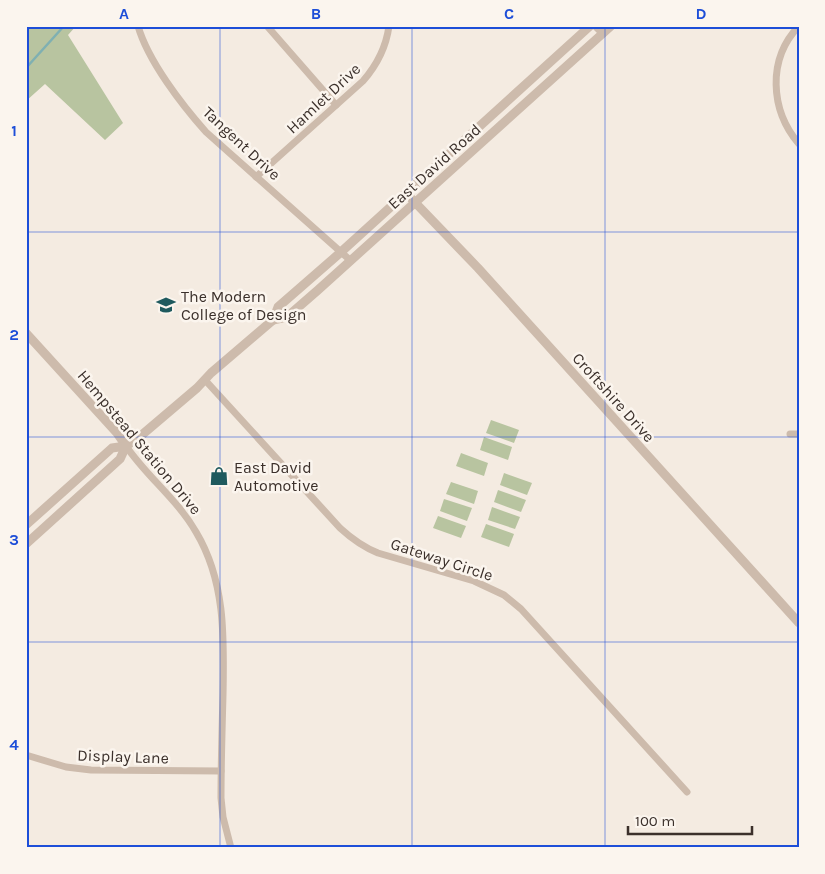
<svg xmlns="http://www.w3.org/2000/svg" width="825" height="874" font-family="Karla,sans-serif">
	<style>
		.green { fill: #b8c4a0 }
		.lines { fill: none; stroke-linecap: round; stroke-linejoin: round }
		.stream { stroke: #7fb0b2; stroke-width: 2.5 }
		.minor { stroke: #cdbbac; stroke-width: 7 }
		.tertiary { stroke: #cdbbac; stroke-width: 9 }
		.grid { fill: none; stroke: #1d4ed8; stroke-width: 1; stroke-opacity: 0.55 }
		.labels { text-anchor: middle; stroke-width: 5; stroke-linejoin: round; paint-order: stroke }
		.street-label { font-size: 16px; fill: #3b302b; stroke: #fbf5ee }
		.poi-label { font-size: 16px; fill: #3b302b; stroke: #fbf5ee; text-anchor: start }
		.neatline { fill: none; stroke: #1d4ed8; stroke-width: 2 }
		.grid-label { font-size: 16px; text-anchor: middle; font-weight: bold; fill: #1d4ed8 }
	</style>
	<rect width="100%" height="100%" fill="#f4ebe1"/>
	<g class="green">
		<path d="M26,26h50l-8,9 55,88 -18,17 -60,-56 -19,17z"/>
		<path d="M491,420l28,10 -5,13 -28,-10z"/>
		<path d="M484,437l28,10 -4,13 -28,-10z"/>
		<path d="M461,453l27,10 -4,13 -28,-10z"/>
		<path d="M504,473l28,10 -5,12 -27,-10z"/>
		<path d="M451,482l27,9 -4,13 -28,-10z"/>
		<path d="M498,490l28,10 -5,12 -27,-10z"/>
		<path d="M444,499l28,9 -5,13 -27,-10z"/>
		<path d="M492,507l28,10 -5,12 -27,-9z"/>
		<path d="M438,516l28,10 -5,12 -28,-10z"/>
		<path d="M486,524l28,10 -5,13 -28,-10z"/>
	</g>
	<g class="lines">
		<path class="stream" d="M26,68l38,-42"/>
		<g class="minor">
			<path d="M138,26c10,35 44,79 68,106l145,129"/>
			<path d="M267,26l69,79"/>
			<path d="M595,26l8,8"/>
			<path d="M799,26c-32,33 -29,84 0,118"/>
			<path d="M256,177l107,-96c14,-16 23,-33 26,-55"/>
			<path d="M205,380l135,148c12,11 23,19 38,25l96,28 30,14 17,14 166,183"/>
			<path d="M790,434h9"/>
			<path d="M126,446c21,31 51,53 70,86 30,50 28,107 27,163 -1,35 -2,69 -2,103l2,19 8,31"/>
			<path d="M26,755l40,12 25,3 130,1"/>
		</g>
		<g class="tertiary">
			<path d="M406,193l72,75 321,355"/>
			<path d="M273,320l14,-3 31,-27 293,-264"/>
			<path d="M26,333l91,100 9,13"/>
			<path d="M26,525l86,-77 14,-2 11,-7 60,-51 14,-15 62,-53 5,-13 63,-55 249,-226"/>
			<path d="M26,544l94,-85 6,-13"/>
		</g>
	</g>
	<path class="grid" d="M220,26v822M412,26v822M605,26v822M26,232h773M26,437h773M26,642h773"/>
	<defs>
		<g id="university-bare" transform="scale(1.5)"><path d="M0-5L7-2L0 1L-7-2ZM-4 1L0 2.5L4 1V4Q0 6-4 4Z" fill="#1f5a5e" stroke="#fbf5ee" stroke-width="2.5" paint-order="stroke"/></g>
		<g id="shop-bare" transform="scale(1.5)"><path d="M-5-2.5h2.3a2.7 3.5 0 0 1 5.4 0H5L5.5 6h-11ZM-1.5-2.5h3a1.5 2.3 0 0 0-3 0Z" fill="#1f5a5e" stroke="#fbf5ee" stroke-width="2.5" paint-order="stroke"/></g>
	</defs>
	<g fill-rule="evenodd">
		<use href="#university-bare" x="166" y="305"/>
		<use href="#shop-bare" x="219" y="476"/>
	</g>
	<g class="labels">
		<g class="street-label">
			<text transform="translate(323 98) rotate(-43)" y="6">Hamlet Drive</text>
			<text transform="translate(242 143) rotate(43)" y="6">Tangent Drive</text>
			<text transform="translate(434 166) rotate(-42)" y="6">East David Road</text>
			<text transform="translate(614 397) rotate(48)" y="6">Croftshire Drive</text>
			<text transform="translate(140 442) rotate(50)" y="6">Hempstead Station Drive</text>
			<text transform="translate(442 559) rotate(18)" y="6">Gateway Circle</text>
			<text transform="translate(123 756) rotate(2)" y="6">Display Lane</text>
		</g>
		<g class="poi-label">
			<text x="181" y="302">The Modern<tspan x="181" dy="18">College of Design</tspan></text>
			<text x="234" y="473">East David<tspan x="234" dy="18">Automotive</tspan></text>
		</g>
	</g>
	<rect width="825" height="874" fill="none" stroke="#fbf5ee" stroke-width="55"/>
	<path d="M628 826v8h124v-8" fill="none" stroke="#3b302b" stroke-width="2.5"/>
	<text x="635" y="826" font-size="15" fill="#3b302b" stroke="#fbf5ee" stroke-width="4" paint-order="stroke">100 m</text>
	<rect x="28" y="28" width="770" height="818" class="neatline"/>
	<g class="grid-label">
		<text x="124" y="19">A</text>
		<text x="316" y="19">B</text>
		<text x="509" y="19">C</text>
		<text x="701" y="19">D</text>
		<text x="14" y="136">1</text>
		<text x="14" y="340">2</text>
		<text x="14" y="545">3</text>
		<text x="14" y="750">4</text>
	</g>
</svg>
